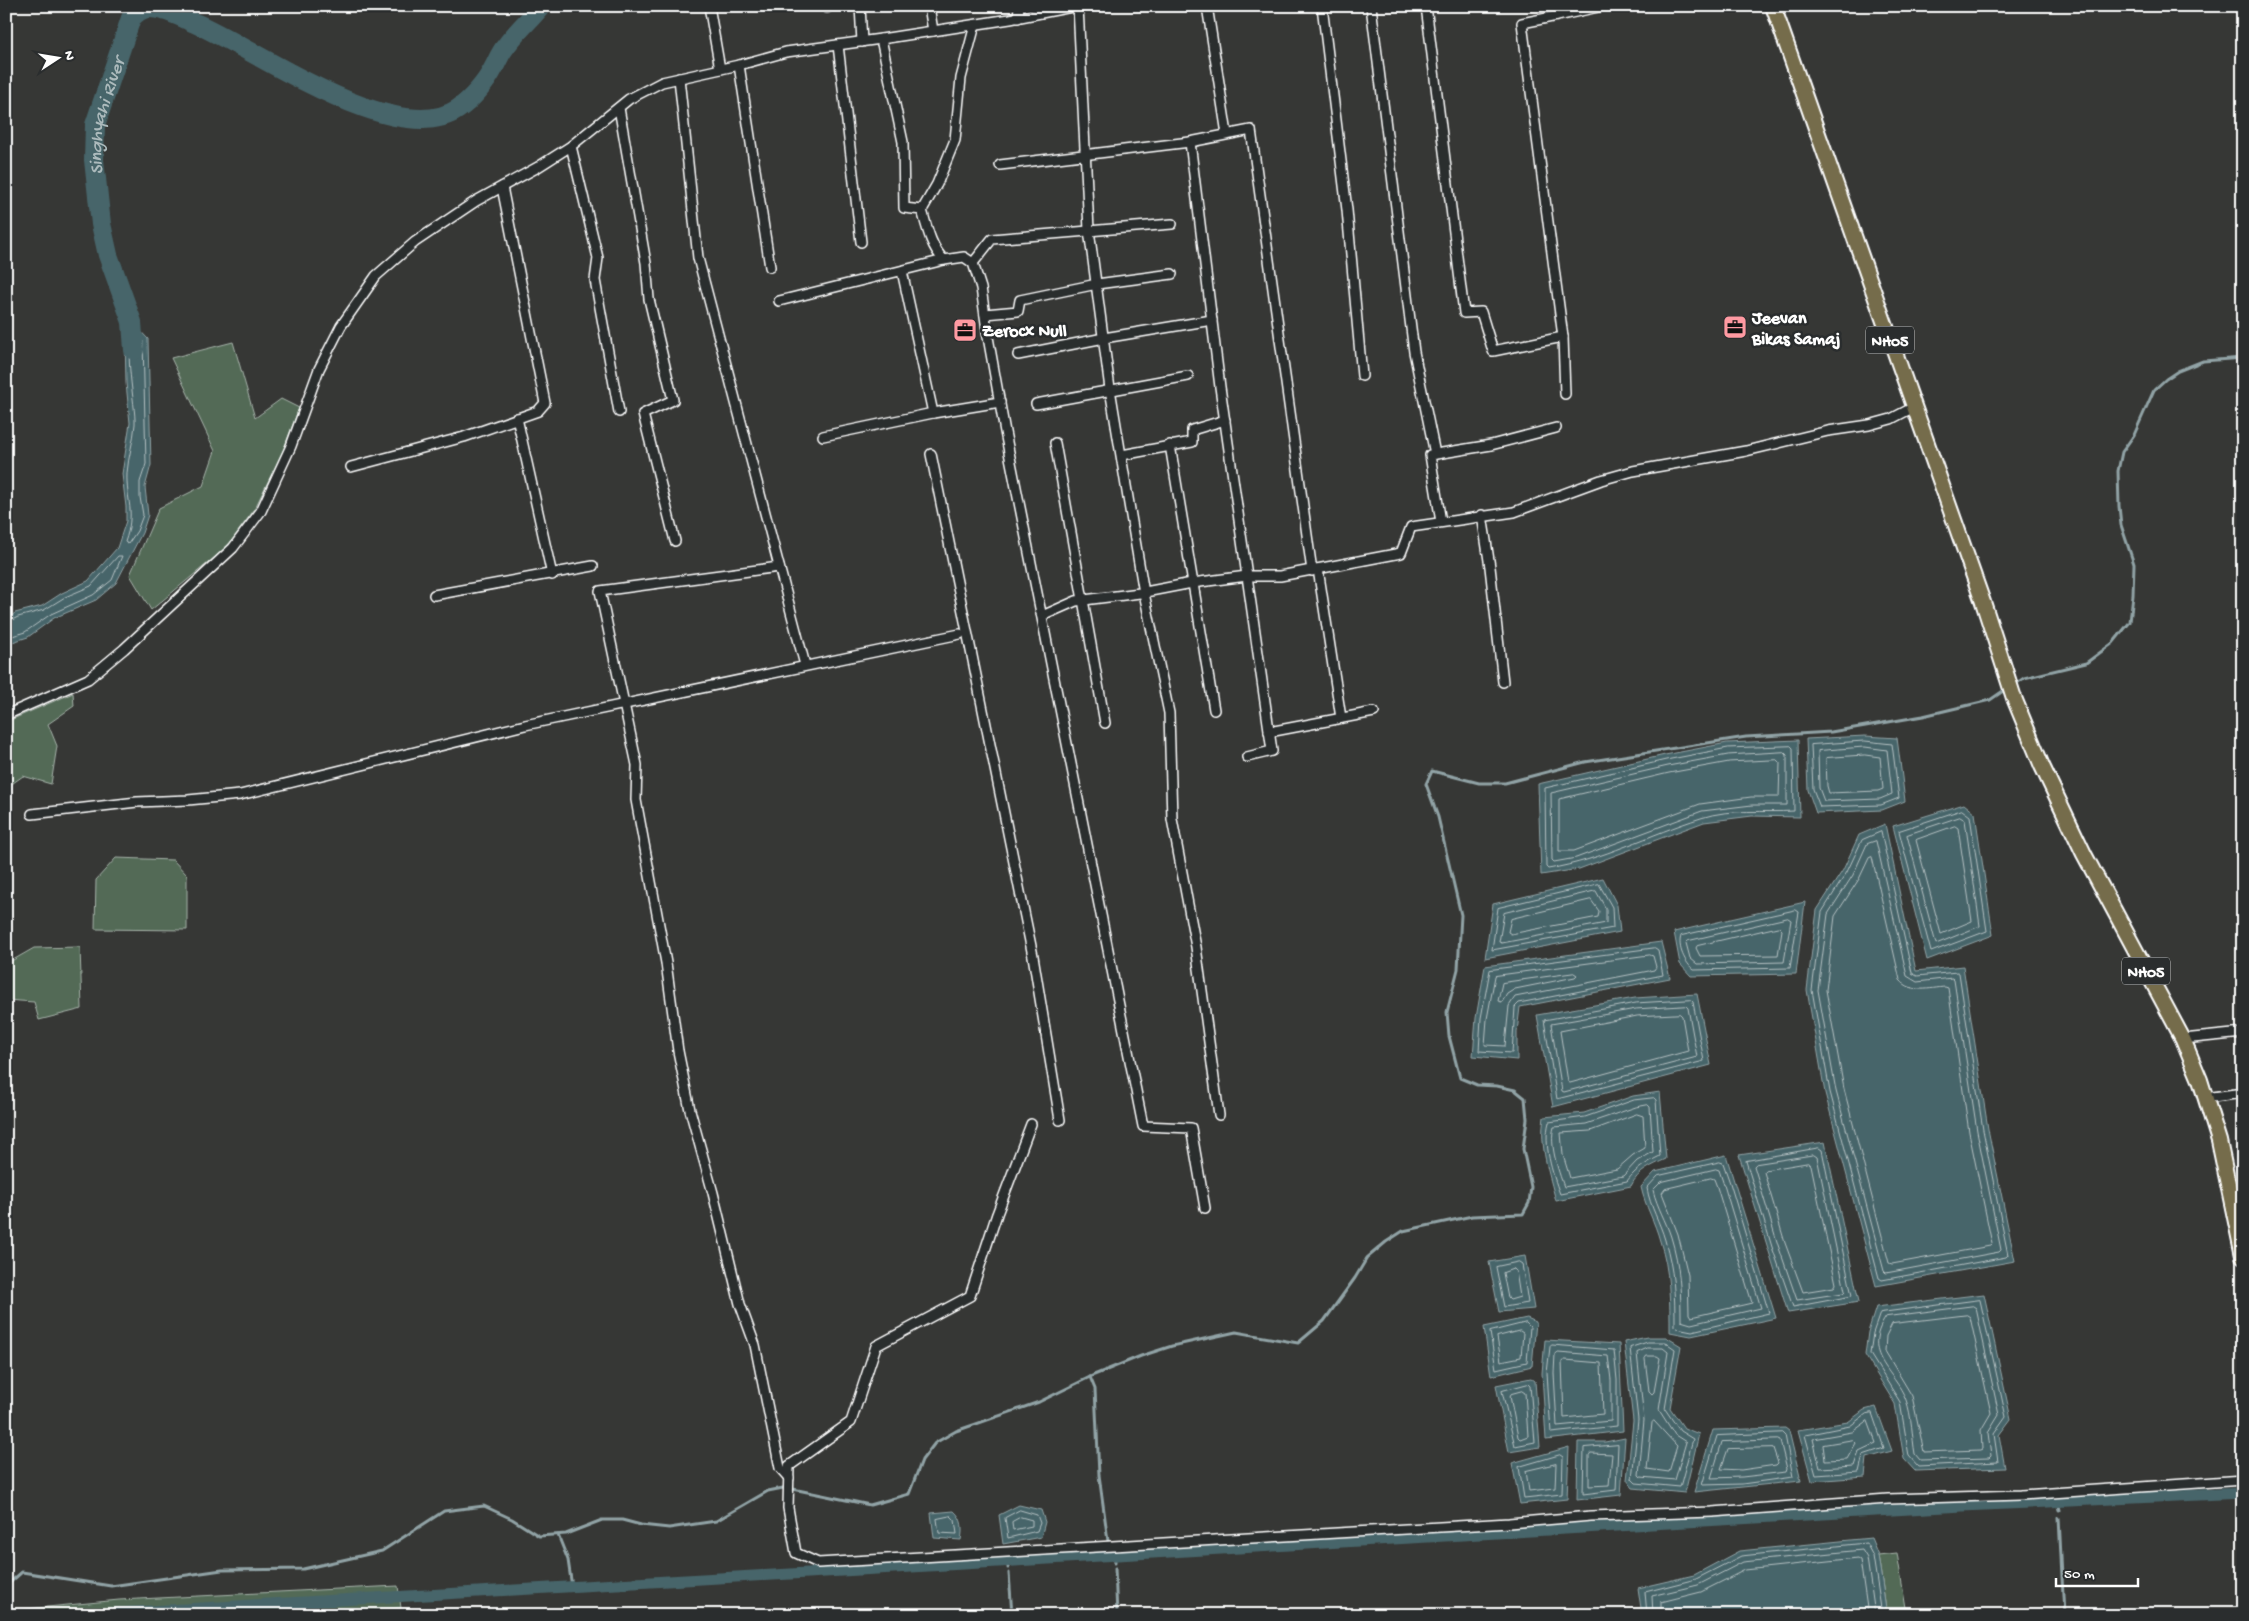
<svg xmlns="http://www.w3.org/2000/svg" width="2249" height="1621" font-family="'Gochi Hand',sans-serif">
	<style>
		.green { fill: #526a57; stroke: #a8b4ab }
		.water { fill: #47656a; stroke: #91a3a6 }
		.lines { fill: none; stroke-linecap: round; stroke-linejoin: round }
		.shore { stroke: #b5c1c3; stroke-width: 1 }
		.stream { stroke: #91a3a6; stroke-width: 3 }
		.canal { stroke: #47656a; stroke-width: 11 }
		.river { stroke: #47656a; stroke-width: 20 }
		.minor-casing { stroke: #fff; stroke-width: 12 }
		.primary-casing { stroke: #fff; stroke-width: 18 }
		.minor { stroke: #2a2d2e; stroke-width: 9 }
		.primary { stroke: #746c4b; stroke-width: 14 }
		.labels { text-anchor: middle; stroke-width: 5; stroke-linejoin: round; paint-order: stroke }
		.shield { fill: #2a2d2e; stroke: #bfc0c0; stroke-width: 1 }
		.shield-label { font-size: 16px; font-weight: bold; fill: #fff }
		.poi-label { font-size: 18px; font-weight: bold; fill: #fff; stroke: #2a2d2e; text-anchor: start }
		.water-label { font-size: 19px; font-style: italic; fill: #acbabc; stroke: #2a2d2e }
	</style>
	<rect width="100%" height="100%" fill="#363735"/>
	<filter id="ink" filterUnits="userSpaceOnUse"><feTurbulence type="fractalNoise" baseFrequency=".02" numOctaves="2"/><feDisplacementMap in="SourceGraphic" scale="10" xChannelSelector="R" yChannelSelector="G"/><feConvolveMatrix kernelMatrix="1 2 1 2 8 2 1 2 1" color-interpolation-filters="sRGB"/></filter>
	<g filter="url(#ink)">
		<g class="green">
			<path d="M233,342l22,76 26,-19 18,9 -16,43 -29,59 -28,38 -75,62 -21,-35 29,-67 44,-22 12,-35 -44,-93z"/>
			<path d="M73,693l1,13 -26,18 9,22 -6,38 -28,-8 -17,12v-66z"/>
			<path d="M116,858l57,2 14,15v55l-92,-1 1,-49z"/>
			<path d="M80,947l2,62 -43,11 -5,-18 -28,-2v-36l28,-16z"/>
			<path d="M1897,1553l10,62h-20l-9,-60z"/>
			<path d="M398,1586l3,22 -101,7h-294v-4l113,-11z"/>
		</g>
		<g class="water">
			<path d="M132,322l16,17 3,126 -6,22 3,28 -6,18 -26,50 -20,17 -42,18 -26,19 -22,7v-24l9,-7 27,-7 20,-13 26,-12 29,-33 9,-27v-14l-4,-33 8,-51 -4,-40 -1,-46z"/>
			<path d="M1865,736l32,2 8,63 -23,9 -66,3 -8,-23 -2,-51z"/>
			<path d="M1798,740l2,77 -48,-1 -48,6 -125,47 -38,6 -3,-91 127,-29 62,-12z"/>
			<path d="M1964,804l11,9 18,122 -66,25 -34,-134z"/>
			<path d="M1885,824l31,147 47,-5 25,163 27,132 -139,25 -51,-193 -18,-103 10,-80 26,-40 16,-35z"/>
			<path d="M1603,878l14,27 3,27 -135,26 8,-54z"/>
			<path d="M1805,902l-9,72 -105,2 -11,-12 -6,-32z"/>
			<path d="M1661,942l9,36 -150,29 -3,25v28l-44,-4 3,-38 9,-52z"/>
			<path d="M1697,994l14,71 -158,42 -16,-92 98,-17z"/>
			<path d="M1660,1092l6,67c-15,7 -28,12 -35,27l-75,15c-7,-28 -17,-55 -12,-84l40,-4 49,-17z"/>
			<path d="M1825,1142l34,160 -71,11 -49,-158z"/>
			<path d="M1726,1155l50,163 -85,18 -21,-4c0,-32 0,-61 -10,-91 -5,-19 -15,-35 -19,-54l14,-15z"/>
			<path d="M1525,1256l9,53 -35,3 -10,-50z"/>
			<path d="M1984,1294l27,125 -12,16 6,33 -90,3 -11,-12 -9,-55 -30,-49 3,-23 8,-25z"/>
			<path d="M1527,1318l9,4 -4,44 -41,10 -7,-49z"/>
			<path d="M1647,1337h19l15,9 -11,62 14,20 15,6 -14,59 -52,-5 -6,-8 6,-59 -9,-79z"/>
			<path d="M1545,1340l74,4 4,87 -77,9 -4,-67z"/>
			<path d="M1531,1378l4,3 5,66 -31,5 -13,-67z"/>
			<path d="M1876,1407l16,44 -25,7 -2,19 -53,4 -14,-51 50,-8 16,-12z"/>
			<path d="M1785,1428l4,3 12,50 -107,11 19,-62z"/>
			<path d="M1625,1438l-4,57 -44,5 1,-58h27z"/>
			<path d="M1569,1447l-2,52 -47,5 -8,-41z"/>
			<path d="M1019,1505l22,5 4,12 -4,15 -38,7 -4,-29z"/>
			<path d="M954,1511c9,8 9,18 7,29l-27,-2 -3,-25z"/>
			<path d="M1871,1538l7,17 9,60h-245l-4,-27 56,-13 45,-24z"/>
		</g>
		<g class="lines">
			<g class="shore">
				<path d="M134,333l9,8 3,123 -6,18v15l3,18 -6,16 -9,13 -3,-2c11,-31 1,-41 2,-69 1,-16 7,-33 8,-49 1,-19 -13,-79 -1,-91z"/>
				<path d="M6,623l12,-6 26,-7 21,-13 26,-11 27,-30h4l-10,24 -19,15 -42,19 -26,18 -19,6"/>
				<path d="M1865,741l27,3 7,54 -18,7 -61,2 -7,-18 -2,-44z"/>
				<path d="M1791,746l2,2 1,63c-30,2 -63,-3 -93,7 -51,16 -98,42 -153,51l-2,-2 -1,-79 121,-28 62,-12z"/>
				<path d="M1865,747l22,3 5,44 -12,5 -56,2 -5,-13 -1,-37z"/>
				<path d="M1784,752l3,3v50h-35l-50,6 -126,47 -22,4 -2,-2 -1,-67 117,-27 60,-11z"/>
				<path d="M1865,755l15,2 3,32 -5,2 -49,2 -2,-7 -1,-28z"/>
				<path d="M1777,760l3,3 -1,34h-28l-51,7 -126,47h-15v-52l110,-26 60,-11z"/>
				<path d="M1962,810l8,6 17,115 -56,21 -32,-121z"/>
				<path d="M1960,817l5,3 15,106 -44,18 -29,-109z"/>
				<path d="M1955,826l3,2 14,93 -31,13 -25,-94z"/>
				<path d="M1881,832l31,141 5,3 40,-4 2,1 24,157 25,125 -2,2 -124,23 -3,-2 -49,-186 -18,-102 10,-78 25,-40 15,-32z"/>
				<path d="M1876,841l31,135 10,6 35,-4 2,2 23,151 24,119 -2,2 -113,21 -2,-2 -48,-180 -18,-101 10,-76 25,-39 14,-31z"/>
				<path d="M1872,857l28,123c12,14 30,8 45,7l3,1 21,144 23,112 -2,2 -98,18 -3,-1 -45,-174 -18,-99 9,-74 24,-37 10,-21z"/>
				<path d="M1599,884l13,23 1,21 -121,22 6,-42z"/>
				<path d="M1596,891l10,18v14l-104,20 -3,-1 5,-29z"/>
				<path d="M1591,900l8,11 -1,6 -87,17 -3,-2 3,-13z"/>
				<path d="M1796,910l3,2 -9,56 -96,2c-9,-7 -17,-23 -13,-34z"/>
				<path d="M1788,918l3,2 -7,42 -87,2 -7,-6 -4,-15 2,-2z"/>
				<path d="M1779,927l3,3 -4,25 -78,1 -4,-8 1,-2z"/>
				<path d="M1655,948l3,2 5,25 -144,28 -4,4 -3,46 -33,-2 2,-33 9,-48z"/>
				<path d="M1650,955l3,1 3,11 -2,3 -139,27 -6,9 -4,40 -20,-1 2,-26 8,-43z"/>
				<path d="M1574,973l3,2 -2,2 -60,12 -8,5 -5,8 -4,-1 4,-18z"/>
				<path d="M1691,1000l2,2 11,59 -147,38 -13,-79 92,-17z"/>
				<path d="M1686,1006l2,2 9,49 -133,35 -2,-1 -11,-67 85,-15z"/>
				<path d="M1680,1014l2,2 6,35 -118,32 -2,-1 -8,-51 77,-15z"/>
				<path d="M1654,1098l2,2 4,56c-14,7 -24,13 -33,25l-67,13c-8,-21 -17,-50 -11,-72l36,-5 49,-17z"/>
				<path d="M1648,1105l2,2 3,45 -16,9 -14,15 -59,11c-6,-17 -15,-43 -10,-60l32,-3 50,-17z"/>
				<path d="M1637,1114l6,2 2,32 -12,7 -16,14 -47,9 -7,-23 -2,-22 29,-2z"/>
				<path d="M1819,1148l3,2 30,146 -59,11 -21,-60 -26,-86z"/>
				<path d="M1814,1155l3,2 28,134 -2,2 -46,7 -19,-55 -24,-79 2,-2z"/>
				<path d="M1720,1162l3,1 7,20 39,130 -77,18 -15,-3 -2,-2c0,-33 -1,-54 -10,-86 -5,-18 -15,-33 -18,-52l11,-12z"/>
				<path d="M1808,1163l3,2 25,119 -2,3 -31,5 -18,-49 -21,-71 2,-2z"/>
				<path d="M1716,1169l3,1 5,15 37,123 -70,16 -10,-3c0,-30 -1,-55 -10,-84 -5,-16 -14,-30 -18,-47l8,-8z"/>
				<path d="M1711,1178l3,1 3,8 35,116 -61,14 -2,-3 -1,-39 -10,-41 -16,-41 3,-4z"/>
				<path d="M1519,1262l3,2 6,39 -24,4 -8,-40z"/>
				<path d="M1514,1269l2,2 4,26 -10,3 -2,-2 -5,-25z"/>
				<path d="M1980,1300l26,117 -12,17 4,28 -80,4 -9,-10 -9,-54 -30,-48 3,-21 7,-20z"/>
				<path d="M1973,1306l3,2 23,107 -11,18 3,23 -2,2 -69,2 -5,-6c-3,-17 -3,-38 -9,-54 -11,-30 -46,-45 -20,-83z"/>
				<path d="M1967,1315l3,2 21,96 -10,17 1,19 -2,1 -56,2 -12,-56 -27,-45 1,-15 6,-12z"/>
				<path d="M1526,1323l4,4 -3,35 -31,7 -6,-37z"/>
				<path d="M1520,1331l3,2 -2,24 -20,4 -4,-24z"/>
				<path d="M1648,1342h17l10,7 -10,60 15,22 13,8 -13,48 -44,-4 -4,-4 6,-59 -8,-72z"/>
				<path d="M1552,1345l62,5 3,30v46l-66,7 -4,-60 3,-26z"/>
				<path d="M1648,1348h15l5,4 -9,58 16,25 11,7 -11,38 -34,-3 -2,-2 5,-55 -7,-67z"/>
				<path d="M1558,1352l50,4 3,24v41l-54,5 -3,-53 1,-19z"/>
				<path d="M1647,1356h10l3,2 -6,34 -2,2 -3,-3 -4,-32z"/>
				<path d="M1565,1360l36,3 2,51 -39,4 -2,-56z"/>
				<path d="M1528,1384l2,2 5,56 -20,4 -13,-55z"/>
				<path d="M1522,1391l3,2 3,43 -8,3 -2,-2 -8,-41 1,-2z"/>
				<path d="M1872,1413l12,35 -21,7 -4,17 -43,3 -11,-40 45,-9 16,-12z"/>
				<path d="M1654,1421l23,25 -8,26 -22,-3 5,-46z"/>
				<path d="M1868,1421l8,22 -17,8 -5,15 -34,2 -7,-29 39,-7z"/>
				<path d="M1783,1433l2,2 8,42 -51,7 -40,1 15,-49z"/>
				<path d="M1778,1440l2,1 7,28 -1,3 -44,5 -31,1 11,-36z"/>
				<path d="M1853,1440l3,3 -9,16 -22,1 -2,-15z"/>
				<path d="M1618,1445l-2,45 -33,4 1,-46z"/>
				<path d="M1773,1448l5,15 -2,2 -35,5 -20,-1 7,-20z"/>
				<path d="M1591,1453l21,1 -3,31 -20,1v-30z"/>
				<path d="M1560,1455l3,2 -1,37 -38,4 -5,-31z"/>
				<path d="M1556,1464l-1,24 -26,3 -3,-20z"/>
				<path d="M1020,1510l17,5 3,8 -3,8 -29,7 -3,-20z"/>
				<path d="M951,1516l4,4 2,14 -18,-1 -2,-14z"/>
				<path d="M1021,1517l11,3v6l-19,4 -1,-8z"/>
				<path d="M1647,1615l-2,-23 51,-13 45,-23 125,-13 7,13 9,59"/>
				<path d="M1653,1615l-1,-19 46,-11 45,-23 119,-12 5,8 8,57"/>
				<path d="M1661,1615v-13l40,-10 44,-22 112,-12 3,2 8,55"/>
			</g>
			<g class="stream">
				<path d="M2014,685l10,-7 62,-15 27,-20 17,-21 3,-27 1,-31 -13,-39 -2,-19 -1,-35 4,-19 12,-17 20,-45 12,-11 12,-8 25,-10 40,-3"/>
				<path d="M1090,1377l5,12 4,86 9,66"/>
				<path d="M793,1489l77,16 39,-11 13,-34 13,-17 21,-12 83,-29 55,-27 47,-19 31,-10 64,-14 62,11 26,-22 31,-43 12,-20 19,-16 17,-11 69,-15 51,-2 6,-11 2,-16 -8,-38 4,-30 -2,-21 -10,-8 -18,-4 -20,-1 -17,-7 -11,-42 -2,-24 11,-43 3,-54 -23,-98 -12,-33 6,-13 47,12h26l80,-21 161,-25 85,-5 92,-16 67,-16 16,-11"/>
				<path d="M2058,1502l2,8"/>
				<path d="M2059,1518l5,97"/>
				<path d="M558,1535l10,25 4,27"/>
				<path d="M1107,1551l1,5"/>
				<path d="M1115,1556v7"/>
				<path d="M1008,1562v6"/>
				<path d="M1115,1568l2,47"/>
				<path d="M1009,1573l3,42"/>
				<path d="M6,1586l16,-14 89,14 111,-16 81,-1 79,-18 62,-40 40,-5 28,13 27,17 27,-2 36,-14h20l19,5 28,3 47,-7 52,-30 15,-3"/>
				<path d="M382,1615l17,-2"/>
			</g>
			<path class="canal" d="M82,1615l1880,-109 281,-13"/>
			<path class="river" id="s1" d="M134,350l-2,-28 -24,-67 -7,-31 -7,-64 1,-35 36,-107c5,-5 9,-9 16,-10 16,-1 36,10 50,16 60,26 200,127 261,85 13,-9 28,-26 35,-40 4,-7 7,-16 13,-23 10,-14 24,-26 35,-40"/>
			<g class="minor-casing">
				<g id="minor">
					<path d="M709,6l11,63"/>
					<path d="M827,6v2"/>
					<path d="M860,6l2,36"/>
					<path d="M929,6l4,25"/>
					<path d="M1078,6l11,224 21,159 21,127 13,77 25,120 3,106 24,128 23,168"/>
					<path d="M1207,6l20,128"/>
					<path d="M1322,6l25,204 15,166"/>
					<path d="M1371,6l43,346 21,102"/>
					<path d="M1426,6l38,307 17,-1 12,39 70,-14"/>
					<path d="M1555,6l2,10 -35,7 41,314 2,57"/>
					<path d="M1557,16l46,-10"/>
					<path d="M1018,18l1,-12"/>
					<path d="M975,25l-14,53 -6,62 -18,44 -15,26c5,18 9,37 22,50l20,-3 9,6 8,25 7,49 17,95 138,694 48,2 14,80"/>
					<path d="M881,39l22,103 1,66 18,2"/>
					<path d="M838,45l23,197"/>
					<path d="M739,65l31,202"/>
					<path d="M679,78l19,180 107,407"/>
					<path d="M619,108l27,155 3,36 24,101 -30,14 32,127"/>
					<path d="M1190,142l30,245 52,364 -25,6"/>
					<path d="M571,146l27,112 -3,22 24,132"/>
					<path d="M1000,165l190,-23 61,-12 61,441"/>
					<path d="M973,263l19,-24 180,-15"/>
					<path d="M902,271l31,142"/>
					<path d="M779,301l165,-41"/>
					<path d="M985,314l33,-3 2,-11 77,-16 75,-10"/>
					<path d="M1018,355l86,-17 108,-18"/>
					<path d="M1036,404l152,-28"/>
					<path d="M517,418l35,157"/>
					<path d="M823,436l110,-23 67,-11"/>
					<path d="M1055,443l50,280"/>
					<path d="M1170,445l44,265"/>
					<path d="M931,454l102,502 27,164"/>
					<path d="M1122,455l70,-13v-12l33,-10"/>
					<path d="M351,467l113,-30 74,-26 7,-8 -43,-216"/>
					<path d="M1482,515l8,52 13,115"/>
					<path d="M1441,522l-11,-67 61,-10 65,-17"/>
					<path d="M779,567l-179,24 37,174 -1,35 30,163 12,88 12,59 23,83 27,111 15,41 25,123 9,10"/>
					<path d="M1318,569l23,149"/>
					<path d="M434,595l159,-29"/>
					<path d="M1042,616l34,-15 64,-8 52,-10 55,-7h33l121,-23 10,-26 103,-15 87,-32 32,-9 113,-20 82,-20 41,-6 22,-6 23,-12"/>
					<path d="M6,715l82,-36 36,-30 109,-101 28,-37 30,-65 28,-77 22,-43 35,-50 39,-34 61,-41 62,-34 33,-21 58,-47 33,-17 77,-17 47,-13 95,-13 129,-20 67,-13"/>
					<path d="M1269,732l105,-20"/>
					<path d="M32,814l105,-12 51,-2 52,-5 285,-70 435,-91"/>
					<path d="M2183,1039l60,-6"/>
					<path d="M2205,1098l38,-5"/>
					<path d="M1031,1124l-34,90 -27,82 -94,50 -25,76 -62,44 -1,42 8,45 22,10 691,-40 82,-7 121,-4 176,-13 133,-4 222,-15"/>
				</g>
			</g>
			<g class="primary-casing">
				<path id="primary" d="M1773,6l211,599 30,93 28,68 42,88 99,185 17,41 19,61 24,115"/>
			</g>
			<use href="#minor" class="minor"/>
			<use href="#primary" class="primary"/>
		</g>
	</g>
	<defs>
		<g id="office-square" transform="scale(1.25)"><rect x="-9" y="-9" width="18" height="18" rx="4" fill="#ff9aa2" stroke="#2a2d2e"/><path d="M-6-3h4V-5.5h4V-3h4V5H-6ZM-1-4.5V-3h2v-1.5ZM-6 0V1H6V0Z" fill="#111"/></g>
	</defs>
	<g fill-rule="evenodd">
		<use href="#office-square" x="1735" y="327"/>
		<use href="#office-square" x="965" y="330"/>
	</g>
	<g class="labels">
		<g class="shield">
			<rect x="1866" y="326.5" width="48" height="27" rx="4"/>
			<rect x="2122" y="957.5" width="48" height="27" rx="4"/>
		</g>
		<g class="shield-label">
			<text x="1890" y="346">NH05</text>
			<text x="2146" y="977">NH05</text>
		</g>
		<g class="poi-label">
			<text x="1752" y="323">Jeevan<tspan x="1752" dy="21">Bikas Samaj</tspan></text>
			<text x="982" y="336">Zerocx Null</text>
		</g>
		<g class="water-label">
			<text dy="7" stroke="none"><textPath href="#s1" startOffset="241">Singhyahi River</textPath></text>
		</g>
	</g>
	<rect width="2249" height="1621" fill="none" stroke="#2a2d2e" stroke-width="25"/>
	<rect x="12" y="12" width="2224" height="1596" fill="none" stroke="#fff" stroke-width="2" filter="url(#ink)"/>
	<g transform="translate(58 58) rotate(78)" stroke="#2a2d2e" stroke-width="4" paint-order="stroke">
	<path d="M0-4L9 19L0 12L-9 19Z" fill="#ffffff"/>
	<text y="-8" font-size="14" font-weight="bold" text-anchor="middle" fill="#ffffff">N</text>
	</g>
	<path d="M2056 1578v8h82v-8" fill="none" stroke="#ffffff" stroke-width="2.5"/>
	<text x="2064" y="1578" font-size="15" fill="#ffffff" stroke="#2a2d2e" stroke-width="4" paint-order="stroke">50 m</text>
</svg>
